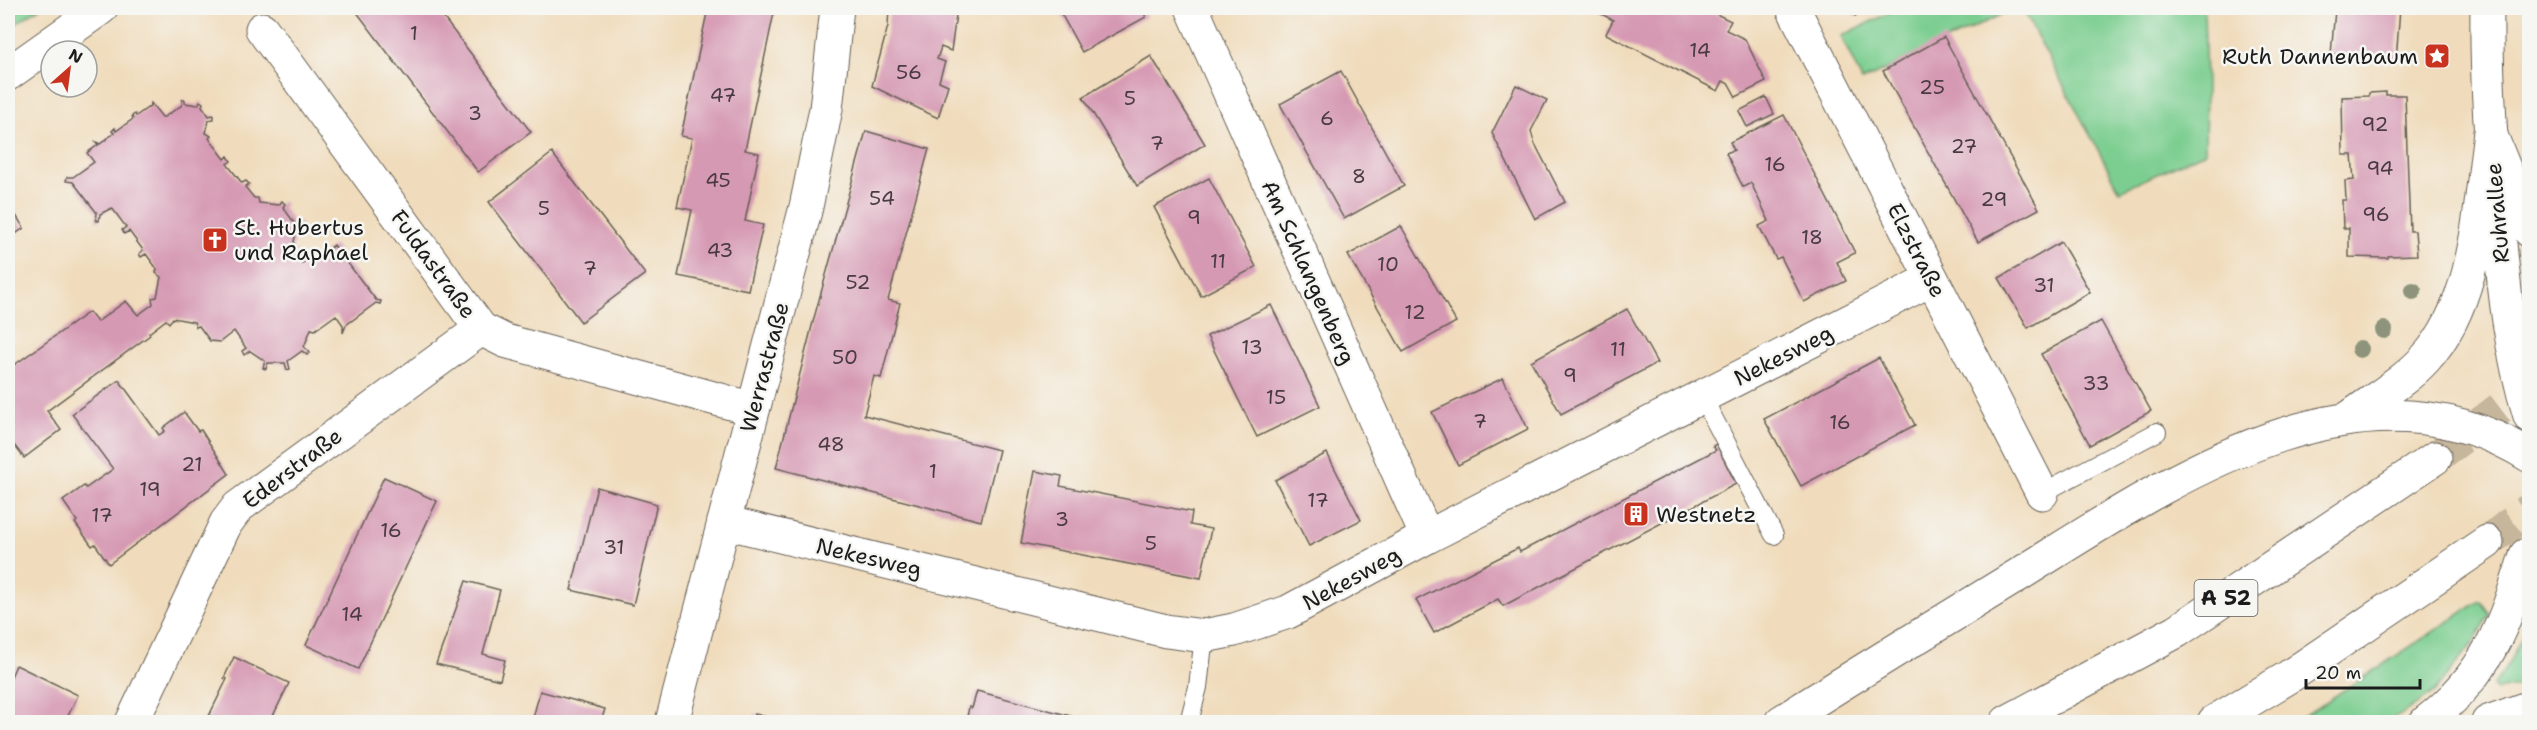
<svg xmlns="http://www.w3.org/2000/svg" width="2537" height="730" font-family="'Shantell Sans',sans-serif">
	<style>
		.green { fill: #7cce90; stroke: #4c7556; stroke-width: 1.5 }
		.building { fill: #d699b3 }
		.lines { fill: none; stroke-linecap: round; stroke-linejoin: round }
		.highway-tunnel { stroke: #c6b69c; stroke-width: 33; stroke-dasharray: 33 16; stroke-linecap: butt }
		.lane-casing { stroke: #665f54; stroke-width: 20 }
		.street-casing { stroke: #665f54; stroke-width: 35 }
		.secondary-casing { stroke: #665f54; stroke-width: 35 }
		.highway-casing { stroke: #665f54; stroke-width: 35 }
		.lane { stroke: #fff; stroke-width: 18 }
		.street { stroke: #fff; stroke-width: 33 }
		.secondary { stroke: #fff; stroke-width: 33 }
		.highway { stroke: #fff; stroke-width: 33 }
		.tree { fill: #8e947b }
		.labels { text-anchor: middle; stroke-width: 5; stroke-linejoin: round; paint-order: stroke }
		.number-label { font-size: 20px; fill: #4a3b42 }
		.shield { fill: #f6f6f2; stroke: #5d5d5c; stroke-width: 1.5 }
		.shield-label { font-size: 21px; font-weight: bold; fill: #1c1c1c }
		.poi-label { font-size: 22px; fill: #1c1c1c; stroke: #f6f6f2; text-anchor: start }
		.street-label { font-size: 22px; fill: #1c1c1c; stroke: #f6f6f2 }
	</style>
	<rect width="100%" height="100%" fill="#f6f6f2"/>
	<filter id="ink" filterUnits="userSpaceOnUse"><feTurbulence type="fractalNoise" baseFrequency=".0167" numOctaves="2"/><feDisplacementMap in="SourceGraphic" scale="12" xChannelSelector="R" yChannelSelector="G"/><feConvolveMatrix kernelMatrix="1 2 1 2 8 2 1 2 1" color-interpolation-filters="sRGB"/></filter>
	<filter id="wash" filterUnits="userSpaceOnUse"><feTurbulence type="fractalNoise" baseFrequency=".008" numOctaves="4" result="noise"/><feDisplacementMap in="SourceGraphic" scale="24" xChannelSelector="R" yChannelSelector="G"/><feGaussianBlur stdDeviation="1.35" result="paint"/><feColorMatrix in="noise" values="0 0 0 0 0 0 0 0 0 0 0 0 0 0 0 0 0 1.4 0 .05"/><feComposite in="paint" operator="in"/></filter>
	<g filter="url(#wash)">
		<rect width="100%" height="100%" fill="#f0dcbc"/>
		<g class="green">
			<path d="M8,8h31l-31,21z"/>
			<path d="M1899,8h116l-153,73 -21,-45z"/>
			<path d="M2022,8h182l2,75 -1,69 -85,39z"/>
			<path d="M2480,601l10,13 -16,28 -40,50 -44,30h-95z"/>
			<path d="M2529,619v65l-32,6 -4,-4c16,-21 27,-42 36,-67z"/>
		</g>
		<g id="blocks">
			<g class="building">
				<path d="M361,8h75l95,124 -53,40 -122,-161z"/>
				<path d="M708,8h67l-30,142 14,3 -14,68 18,4 -15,65 -70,-14 14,-66 -15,-3 15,-69 -11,-2z"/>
				<path d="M889,8h68l-6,43 -10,-4 -4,12 8,3 -6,19 9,4 -10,33 -66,-32 16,-60z"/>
				<path d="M1058,8h83l5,9 -64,35z"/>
				<path d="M1590,8h114l27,13 -5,9 19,9 21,43 -30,15 -7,-13 -6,-3 -5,10 -112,-57 7,-14z"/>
				<path d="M1849,8h18l-12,8z"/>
				<path d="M2325,8h75l-4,53 -39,-2v-2l-26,-3 4,-44z"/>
				<path d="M1944,37l95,172 -61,33 -95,-171z"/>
				<path d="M1151,56l54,88 -68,42 -54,-89z"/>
				<path d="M1341,71l63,115 -60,33 -64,-115z"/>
				<path d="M1516,85l31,15 -16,31 3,11 31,60 -30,17 -43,-86z"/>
				<path d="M2386,92v3h19l5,136h5l2,24 -29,1v2l-39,-1v-29h-6l-1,-28h4l-1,-19 9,-1 -2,-25h-9l-1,-58 27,-1v-3z"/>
				<path d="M1766,97l8,17 -27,13 -8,-16z"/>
				<path d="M182,100h3v3l13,2 2,-4 3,2 -1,3 7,10 5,-1v4l-5,1 -3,13 5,3 -2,2 16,21 3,-3 3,5 -4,3 15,19 4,-2 3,3 -4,3 9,11h4l1,5 20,2 3,-4 3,3 -2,3 12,17 6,-1 1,5 -5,1 -5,21 5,2 -2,3 7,8 5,-3h7l20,-15 42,55 5,1 -1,3 -4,-1 -30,22 -3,8v-8l-7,-10 -21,15 -4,-1 -7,18 6,5 -3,3 -5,-4 -14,10 2,8 -3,1 -2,-7h-17l-2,6 -3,-1 2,-7 -15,-10 -6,4 -2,-4 4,-3 -12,-17 -14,11 -10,-1 -11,-15 -3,1 -2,-5 -21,-4 -4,5 -3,-3 -17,13 1,2 -103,76 14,19 -37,28 -16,-21v-81l6,9 75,-53 8,10 29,-21 12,14 15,-11 -1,-6 5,-1 4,-20 -5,-4 1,-4 -11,-15 -5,3 -2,-3 4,-4 -14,-19 -5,3 -2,-4 4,-3 -14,-19 -12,6 -1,7h-3l1,-8 -24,-31 -7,-1 1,-4h6l21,-15 -7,-9 11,-8 -2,-3 4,2 14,-11 -2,-2 3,-3 1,3 17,-12 -1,-3 3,-2 1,2 14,-10 1,-3 11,14h2l18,-12z"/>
				<path d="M1784,115l71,138 -18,9 9,19 -42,21 -23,-45 -5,2 -17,-33 10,-5 -18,-38 -8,4 -17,-34 8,-3 -4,-8z"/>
				<path d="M866,131l63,18 -41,151 12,3 -19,75 -7,-2 -10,39 135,35 -18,71 -205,-53 38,-150z"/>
				<path d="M552,153l93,121 -64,48 -92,-120z"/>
				<path d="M1209,178l47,89 -55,29 -47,-89z"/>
				<path d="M8,203l16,25 -16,11z"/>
				<path d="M1401,226l55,96 -53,30 -55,-97z"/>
				<path d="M2061,242l29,50 -62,36 -29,-50z"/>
				<path d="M1271,305l49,101 -63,31 -50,-101z"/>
				<path d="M1627,309l30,54 -96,51 -30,-53z"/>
				<path d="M2101,321l50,90 -61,34 -49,-91z"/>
				<path d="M1879,358l36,67 -114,61 -37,-67z"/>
				<path d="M1503,378l25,51 -70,36 -26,-53z"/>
				<path d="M119,380l40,55 6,-4 -2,-3 21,-16 14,19 3,-1 28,44 -120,90 -14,-20 -3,2 -17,-23 2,-2 -14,-20 21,-15 2,2 27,-19 -41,-55z"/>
				<path d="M1716,444l20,40 -233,122 -5,-7 -64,34 -18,-33 102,-52 2,4 196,-102 -3,-4z"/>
				<path d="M1327,453l34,67 -52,26 -34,-66z"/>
				<path d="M1035,471l27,5 -2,10 132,26 -2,13 21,4 -10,49 -180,-35z"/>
				<path d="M384,477l53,24 -79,168 -52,-24z"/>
				<path d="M597,487l60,17 -24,101 -62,-15z"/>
				<path d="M466,581l34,9 -17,64 22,6 -5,20 -64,-16z"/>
				<path d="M234,657l55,26 -19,39h-64l21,-43 -3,-1z"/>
				<path d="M16,665l62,30 -13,27h-57v-38z"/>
				<path d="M540,691l65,18 -4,13h-69z"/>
				<path d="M977,691l116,31h-127l3,-15 3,1z"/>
				<path d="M755,714l33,8h-35z"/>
			</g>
		</g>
	</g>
	<g filter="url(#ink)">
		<use href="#blocks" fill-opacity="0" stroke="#665f54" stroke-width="1.5"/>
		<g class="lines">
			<g class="highway-tunnel">
				<path d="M2435,458l95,-72"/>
				<path d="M2487,542l43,-33"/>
			</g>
			<g class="lane-casing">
				<g id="lane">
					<path d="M1702,396l72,139"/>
					<path d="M2042,493l115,-61"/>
					<path d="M1189,722l9,-35 6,-51"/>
				</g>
			</g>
			<g class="street-casing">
				<g id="street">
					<path d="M1192,8l235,529"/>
					<path d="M1793,8l249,485"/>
					<path d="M262,29l219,300 24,12 248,68"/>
					<path d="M724,522l442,109 38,5 30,-6 54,-18 139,-75 505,-258"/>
					<path d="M132,722l94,-199 12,-16 243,-178"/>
					<path d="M672,722l134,-515 20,-98 11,-101"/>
				</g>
			</g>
			<g class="secondary-casing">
				<g id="secondary">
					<path d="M2487,8c-1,72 4,142 11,214 6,66 12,130 32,194"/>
					<path d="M8,74l93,-66"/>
				</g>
			</g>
			<g class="highway-casing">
				<g id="highway">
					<path d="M2490,133l40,98"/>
					<path d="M2349,418c25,-19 55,-36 76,-59 53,-58 54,-151 65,-226"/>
					<path d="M1781,722c79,-50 159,-99 239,-148 145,-90 338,-226 510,-118"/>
					<path d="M2007,722l170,-91 258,-173"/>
					<path d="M2214,722l73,-44 200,-136"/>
					<path d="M2426,722c61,-47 78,-96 100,-167"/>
					<path d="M2488,722l42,-15"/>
				</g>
			</g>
			<use href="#lane" class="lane"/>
			<use href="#street" class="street"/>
			<use href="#secondary" class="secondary"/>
			<use href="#highway" class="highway"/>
		</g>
		<g class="tree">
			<circle cx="2413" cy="291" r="9"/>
			<circle cx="2384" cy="330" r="9"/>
			<circle cx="2360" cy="349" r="9"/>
		</g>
	</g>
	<defs>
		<g id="sight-square" transform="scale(1.35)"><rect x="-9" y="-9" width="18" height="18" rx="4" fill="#c8321e" stroke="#f6f6f2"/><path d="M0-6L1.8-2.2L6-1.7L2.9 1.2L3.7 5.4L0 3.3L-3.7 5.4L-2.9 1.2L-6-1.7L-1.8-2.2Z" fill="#fff"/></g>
		<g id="church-square" transform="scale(1.35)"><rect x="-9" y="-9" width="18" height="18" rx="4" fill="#c8321e" stroke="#f6f6f2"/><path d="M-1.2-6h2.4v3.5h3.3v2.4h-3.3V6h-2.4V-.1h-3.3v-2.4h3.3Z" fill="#fff"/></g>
		<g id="building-square" transform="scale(1.35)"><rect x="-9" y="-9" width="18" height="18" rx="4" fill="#c8321e" stroke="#f6f6f2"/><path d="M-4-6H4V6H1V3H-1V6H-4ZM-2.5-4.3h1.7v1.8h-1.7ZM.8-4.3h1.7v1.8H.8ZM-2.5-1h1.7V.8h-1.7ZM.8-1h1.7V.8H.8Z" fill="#fff"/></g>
	</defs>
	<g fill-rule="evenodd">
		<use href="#sight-square" x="2437" y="56"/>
		<use href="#church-square" x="215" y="240"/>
		<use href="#building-square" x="1636" y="514"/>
	</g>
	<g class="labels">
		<g class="number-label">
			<text x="414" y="40">1</text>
			<text x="1700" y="57">14</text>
			<text x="909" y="79">56</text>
			<text x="1932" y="94">25</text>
			<text x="723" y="102">47</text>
			<text x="1130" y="105">5</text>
			<text x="475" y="120">3</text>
			<text x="1327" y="125">6</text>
			<text x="2375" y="131">92</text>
			<text x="1157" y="150">7</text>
			<text x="1964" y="153">27</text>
			<text x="1775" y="171">16</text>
			<text x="2380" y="175">94</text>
			<text x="1359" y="183">8</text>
			<text x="718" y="187">45</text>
			<text x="882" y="205">54</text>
			<text x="1994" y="206">29</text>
			<text x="544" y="215">5</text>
			<text x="2376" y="221">96</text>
			<text x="1194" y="224">9</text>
			<text x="1812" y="244">18</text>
			<text x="720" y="257">43</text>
			<text x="1218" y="268">11</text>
			<text x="1388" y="271">10</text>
			<text x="590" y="275">7</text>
			<text x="858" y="289">52</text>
			<text x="2044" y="292">31</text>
			<text x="1415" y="319">12</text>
			<text x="1252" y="354">13</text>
			<text x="1618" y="356">11</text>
			<text x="845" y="364">50</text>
			<text x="1570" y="382">9</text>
			<text x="2096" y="390">33</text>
			<text x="1276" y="404">15</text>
			<text x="1480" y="428">7</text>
			<text x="1840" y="429">16</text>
			<text x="831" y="451">48</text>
			<text x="192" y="471">21</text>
			<text x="933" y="478">1</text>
			<text x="150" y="496">19</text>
			<text x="1318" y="507">17</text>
			<text x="102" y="522">17</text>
			<text x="1062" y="526">3</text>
			<text x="391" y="537">16</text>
			<text x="1151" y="550">5</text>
			<text x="614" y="554">31</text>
			<text x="352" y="621">14</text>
		</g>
		<rect class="shield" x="2194.5" y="580" width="63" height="36" rx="4.5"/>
		<g class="shield-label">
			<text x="2226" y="605">A 52</text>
		</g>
		<g class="poi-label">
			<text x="2418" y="64" text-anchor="end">Ruth Dannenbaum</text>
			<text x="234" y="235">St. Hubertus<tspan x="234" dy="25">und Raphael</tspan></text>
			<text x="1656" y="522">Westnetz</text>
		</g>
		<g class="street-label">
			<text transform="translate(2497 213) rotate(-95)" y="8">Ruhrallee</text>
			<text transform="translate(1917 250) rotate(63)" y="8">Elzstraße</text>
			<text transform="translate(434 264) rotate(54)" y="8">Fuldastraße</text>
			<text transform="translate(1309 272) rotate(66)" y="8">Am Schlangenberg</text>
			<text transform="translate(1783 355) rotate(-27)" y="8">Nekesweg</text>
			<text transform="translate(764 367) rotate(-75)" y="8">Werrastraße</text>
			<text transform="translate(292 468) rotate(-37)" y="8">Ederstraße</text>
			<text transform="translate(869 557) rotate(13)" y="8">Nekesweg</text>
			<text transform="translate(1351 578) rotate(-29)" y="8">Nekesweg</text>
		</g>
	</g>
	<rect width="2537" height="730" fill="none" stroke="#f6f6f2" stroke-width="30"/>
	<g transform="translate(69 69) rotate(28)"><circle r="28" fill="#f6f6f2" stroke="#9f9f9c" stroke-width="1.5"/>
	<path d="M0-4.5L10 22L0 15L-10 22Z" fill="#c8321e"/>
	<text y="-9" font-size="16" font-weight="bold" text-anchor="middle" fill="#1c1c1c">N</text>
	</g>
	<path d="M2306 679v9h114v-9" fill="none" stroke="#1c1c1c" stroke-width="3"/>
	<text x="2315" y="679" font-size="18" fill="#1c1c1c" stroke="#f6f6f2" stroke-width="4.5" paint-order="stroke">20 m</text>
</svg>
